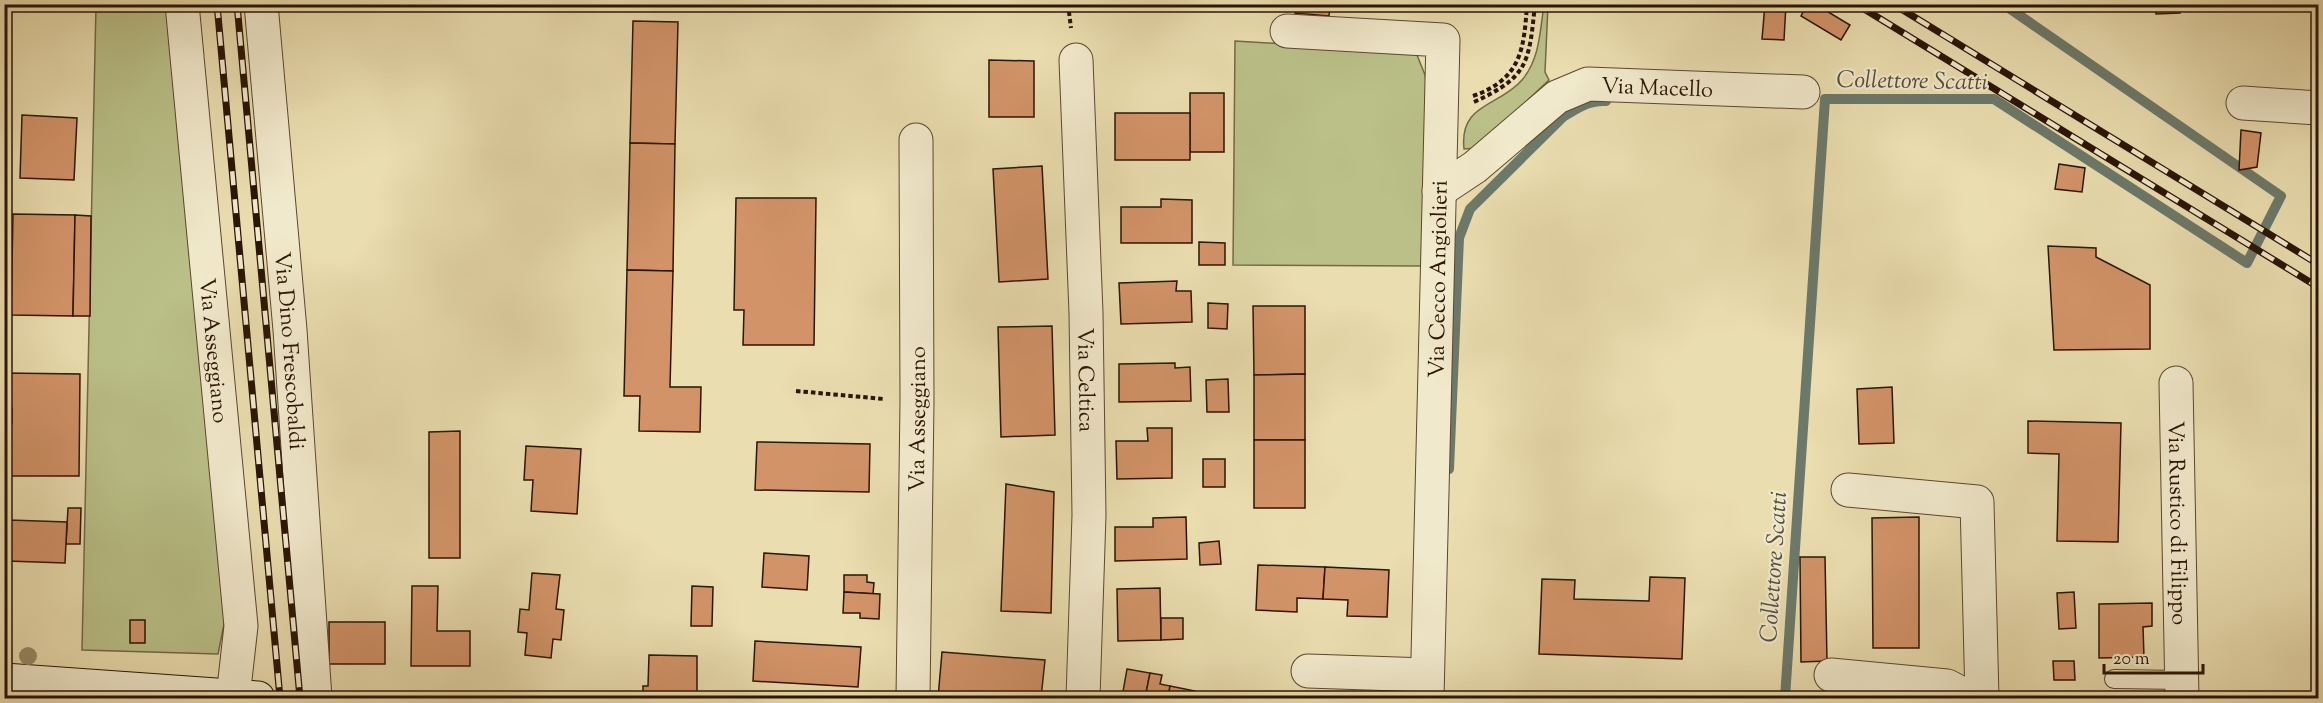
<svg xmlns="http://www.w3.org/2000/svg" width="2323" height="703" font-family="'Sorts Mill Goudy',serif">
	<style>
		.green { fill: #bac088; stroke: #726a46; stroke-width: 1.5 }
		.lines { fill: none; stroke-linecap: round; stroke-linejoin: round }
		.stream { stroke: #6c796a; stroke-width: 10 }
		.building { fill: #d29368; stroke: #2b1505; stroke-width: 1.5 }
		.lane-casing { stroke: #5b4730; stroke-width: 20 }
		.street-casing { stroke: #5b4730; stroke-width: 35 }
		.secondary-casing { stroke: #2b1505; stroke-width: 35 }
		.path { stroke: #2b1505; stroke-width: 4; stroke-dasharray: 4.5 3; stroke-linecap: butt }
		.lane { stroke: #f1e9cb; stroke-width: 18 }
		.street { stroke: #f1e9cb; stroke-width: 33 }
		.secondary { stroke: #f1e9cb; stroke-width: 33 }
		.rail-casing { stroke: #2b1505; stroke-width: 7 }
		.rail { stroke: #f1e9cb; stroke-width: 4.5; stroke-dasharray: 14; stroke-linecap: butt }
		.tree { fill: #998b67 }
		.labels { text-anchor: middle; stroke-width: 4.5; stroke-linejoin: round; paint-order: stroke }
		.street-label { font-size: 22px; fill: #2b1505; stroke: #f1e9cb }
		.water-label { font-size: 24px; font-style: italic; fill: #514f40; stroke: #f1e9cb }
	</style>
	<rect width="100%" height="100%" fill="#eaddaf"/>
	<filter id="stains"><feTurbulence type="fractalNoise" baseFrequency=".00333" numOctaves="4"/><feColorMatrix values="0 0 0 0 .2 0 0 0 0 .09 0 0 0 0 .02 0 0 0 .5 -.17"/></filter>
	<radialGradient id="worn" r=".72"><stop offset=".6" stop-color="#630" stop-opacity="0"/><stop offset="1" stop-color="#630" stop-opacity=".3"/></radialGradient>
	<g class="green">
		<path d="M96,5h80l50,610 -8,39 -136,-4z"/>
		<path d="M1544,5h4l-3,67 4,8 -72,68 -13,1c-5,-46 35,-42 58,-69 18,-21 18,-50 22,-75z"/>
		<path d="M1235,41l173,10 9,4 8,20 2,14 -4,164 -2,13 -188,-1z"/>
	</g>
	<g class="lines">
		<g class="stream">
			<path d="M1449,469l10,-231 11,-29 93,-92c14,-9 26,-17 43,-16"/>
			<path d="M1785,698l40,-599h169l253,164 34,-67 -278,-192"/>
		</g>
	</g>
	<g class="building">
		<path d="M1178,4h59l-1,7z"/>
		<path d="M1296,4h34l-1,12 -34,-3z"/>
		<path d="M1409,4h40v6l-40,-3z"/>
		<path d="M1765,4h21l-2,36 -22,-1z"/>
		<path d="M1807,4h8l35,21 -9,15 -40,-24z"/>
		<path d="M2156,4h24v9l-24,1z"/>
		<path d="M633,21l45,1 -3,122 -45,-1z"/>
		<path d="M989,60l45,1v56h-45z"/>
		<rect x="1190" y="93" width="34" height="59"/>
		<rect x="1115" y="113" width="75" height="47"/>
		<path d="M22,115l55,3 -3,62 -54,-2z"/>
		<path d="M2241,130l20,3 -4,34 -18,3z"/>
		<path d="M630,143l45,1 -2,127 -46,-1z"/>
		<path d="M2059,164l26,4 -3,24 -27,-3z"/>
		<path d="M1042,166l6,113 -49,3 -6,-113z"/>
		<path d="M736,198h80l-2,147h-71l1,-35h-10z"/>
		<path d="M1161,199l31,1v43h-71v-36h40z"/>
		<path d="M13,214l62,1 -2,101 -62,-1z"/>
		<path d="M75,215l16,1 -1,100h-17z"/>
		<path d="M1199,242l26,1v22h-26z"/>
		<path d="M2048,246l48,2v9l54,28v64l-96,1z"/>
		<path d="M627,270l46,1 -3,116h31l-1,45 -61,-1 1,-35h-16z"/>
		<path d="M1177,281l-1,10h15l1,31 -71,2 -2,-41z"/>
		<path d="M1208,303l20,1 -1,25 -19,-1z"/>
		<path d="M1253,306h52v68l-51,1z"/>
		<path d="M1052,326l3,109 -54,2 -3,-110z"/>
		<path d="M1175,363v5l15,-1 1,34 -72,1v-38z"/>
		<path d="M4,373l76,1 -1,102h-75v-53h8v-15h-8z"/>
		<path d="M1305,374v66h-51v-65z"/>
		<path d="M1228,379l1,33h-22l-1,-32z"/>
		<path d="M1892,387l2,56 -35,1 -2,-55z"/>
		<path d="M2028,421l93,2 -3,119 -61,-1 2,-87 -31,-1z"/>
		<path d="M1147,428h25v50l-55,1 -1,-38h32z"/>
		<path d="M460,431v127h-31v-126z"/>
		<rect x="1254" y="440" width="51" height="68"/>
		<path d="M757,442l113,2 -1,48 -114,-2z"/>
		<path d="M526,446l55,3 -4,65 -46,-3 2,-31h-9z"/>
		<rect x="1203" y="459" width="22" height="28"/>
		<path d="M1006,484l48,8 -3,121 -50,-2z"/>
		<path d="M68,508h13l-1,36h-14z"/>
		<path d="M1186,517l1,42 -72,2v-34h38v-9z"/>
		<path d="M1919,517v131h-46l-1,-130z"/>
		<path d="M9,520l58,2 -2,41 -58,-2z"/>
		<path d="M1219,541l2,23 -21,1 -1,-22z"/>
		<path d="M764,553l45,3 -2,34 -45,-3z"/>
		<path d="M1800,557h25l2,104 -26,1z"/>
		<path d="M1258,565l67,2 -2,32 -26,-1v14l-41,-2z"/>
		<path d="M1325,567l64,3 -2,47 -40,-1 1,-16 -25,-1z"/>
		<path d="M532,573l28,2 -4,34 8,1 -3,30 -8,-1 -2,19 -26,-3 2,-22 -9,-1 2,-23 9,1z"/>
		<path d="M844,575h23v7l7,1 -1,11 -29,-2z"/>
		<path d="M1650,577l35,1 -3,81 -143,-5 3,-75 33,1 -1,19 75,2z"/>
		<path d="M412,586h26l-1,45h33v35h-59z"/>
		<path d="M692,586l21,1 -1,39h-21z"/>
		<path d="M1160,588l1,52 -43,1 -1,-52z"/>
		<path d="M844,592l36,2 -1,25 -19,-1v-5h-17z"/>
		<path d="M2074,592l2,36 -17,1 -2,-36z"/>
		<path d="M2152,603v23l-9,1 1,30 -45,1v-54z"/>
		<path d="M1161,618h22v21l-22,1z"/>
		<rect x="130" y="620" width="15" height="23"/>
		<rect x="329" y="622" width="56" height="42"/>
		<path d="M755,641l106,6 -3,40 -105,-6z"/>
		<path d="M942,652l103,8 -4,38h-103z"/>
		<path d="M649,655l48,1v39h-8v3h-46v-12h5z"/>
		<path d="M2053,661h21l1,19h-21z"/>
		<path d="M1127,669l23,4 -5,25 -23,-1z"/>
		<path d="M1150,673l12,2 -2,9 10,2 -2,12h-23z"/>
		<path d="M1170,686l25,5 -2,7h-25z"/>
		<path d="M2318,693v5h-24v-4z"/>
	</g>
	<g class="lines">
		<g class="lane-casing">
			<path id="lane" d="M2114,679l68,1"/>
		</g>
		<g class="street-casing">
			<g id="street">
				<path id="s1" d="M182,4l59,622 -8,71"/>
				<path id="s2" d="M261,4l29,326 25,368"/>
				<path d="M1287,31l156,9 -16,658"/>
				<path id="s3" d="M1076,60l10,253 3,202 -6,183"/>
				<path d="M2243,103l75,5"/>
				<path id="s4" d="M1439,191l36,-24 82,-70 31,-13 215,8"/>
				<path id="s5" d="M2176,383l6,315"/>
				<path d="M1848,490l129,12 5,196"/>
				<path d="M1308,671l119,4"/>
				<path d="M1831,675l116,11 23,12"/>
				<path id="s6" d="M913,698l4,-296 -1,-262"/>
			</g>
		</g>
		<g class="secondary-casing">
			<path id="secondary" d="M4,680l254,18"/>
		</g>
		<g class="path">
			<path d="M1068,4l3,24"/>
			<path d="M1473,96c48,-17 51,-46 54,-92"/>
			<path d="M1474,102c55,-25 55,-40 61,-98"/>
			<path d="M796,391l88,8"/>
			<path d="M346,693l53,5"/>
		</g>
		<use href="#lane" class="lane"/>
		<use href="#street" class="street"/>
		<use href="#secondary" class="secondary"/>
		<g class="rail-casing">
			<g id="rail">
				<path d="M217,4l63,694"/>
				<path d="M237,4l63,694"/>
				<path d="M1856,4l462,283"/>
				<path d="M1893,4l425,260"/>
			</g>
		</g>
		<use href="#rail" class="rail"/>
	</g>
	<circle class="tree" cx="28" cy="656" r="9"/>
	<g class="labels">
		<g class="street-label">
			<text dy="8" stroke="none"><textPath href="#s4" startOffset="254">Via Macello</textPath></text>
			<text transform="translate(1437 279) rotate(-89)" y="8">Via Cecco Angiolieri</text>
			<text dy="8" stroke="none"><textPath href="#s1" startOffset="348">Via Asseggiano</textPath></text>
			<text dy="8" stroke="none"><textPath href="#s2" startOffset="348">Via Dino Frescobaldi</textPath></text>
			<text dy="8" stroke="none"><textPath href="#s3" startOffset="320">Via Celtica</textPath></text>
			<text dy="8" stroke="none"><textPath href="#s6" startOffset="279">Via Asseggiano</textPath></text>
			<text dy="8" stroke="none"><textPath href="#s5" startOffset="140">Via Rustico di Filippo</textPath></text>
		</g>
		<g class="water-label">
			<text transform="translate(1912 80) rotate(1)" y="8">Collettore Scatti</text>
			<text transform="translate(1773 567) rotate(-86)" y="8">Collettore Scatti</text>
		</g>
	</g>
	<rect width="2323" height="703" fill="none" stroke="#eaddaf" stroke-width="24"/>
	<rect x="6" y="6" width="2311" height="691" fill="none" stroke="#2b1505" stroke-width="3"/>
	<rect x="12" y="12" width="2299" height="679" fill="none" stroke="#2b1505" stroke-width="1.5"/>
	<path d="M2104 664v9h99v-9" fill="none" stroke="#2b1505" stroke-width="3"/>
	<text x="2113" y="664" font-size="18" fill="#2b1505" stroke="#f1e9cb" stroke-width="4.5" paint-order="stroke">20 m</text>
	<rect width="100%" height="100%" filter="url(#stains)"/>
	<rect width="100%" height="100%" fill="url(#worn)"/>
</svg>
